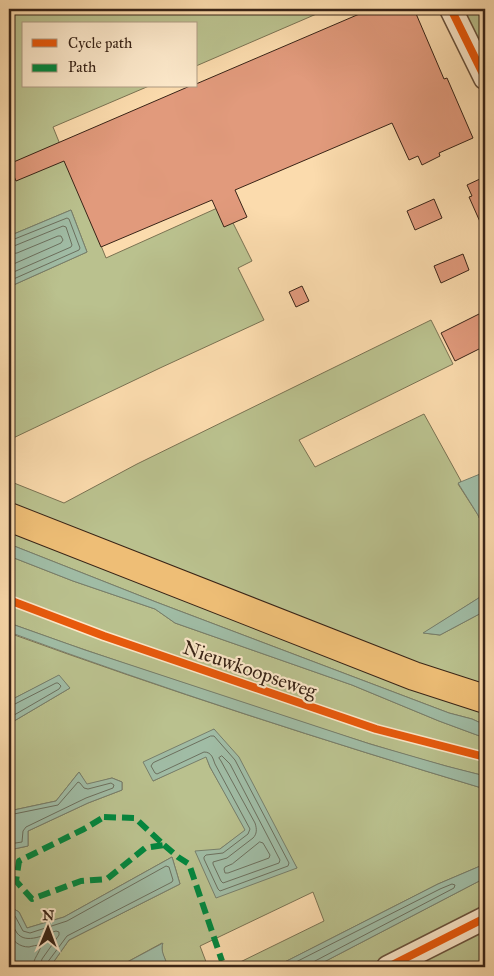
<svg xmlns="http://www.w3.org/2000/svg" width="494" height="976" font-family="'IM FELL Great Primer',serif">
	<style>
		.green { fill: #bac18e; stroke: #7a7252; fill-rule: evenodd }
		.water { fill: #a0bca5; stroke: #777f6c }
		.lines { fill: none; stroke-linecap: round; stroke-linejoin: round }
		.shore { stroke: #6c705e; stroke-width: 1 }
		.building { fill: #e19a7c; stroke: #392417 }
		.minor-casing { stroke: #6a523c; stroke-width: 25 }
		.major-casing { stroke: #392417; stroke-width: 30 }
		.minor { stroke: #fce8ca; stroke-width: 22 }
		.major { stroke: #eebe76; stroke-width: 28 }
		.quiet { stroke: #00873e; stroke-width: 6; stroke-dasharray: 12 6; stroke-linecap: butt }
		.cycleway-casing { stroke: #fce8ca; stroke-width: 11 }
		.cycleway { stroke: #e8590c; stroke-width: 8 }
		.labels { text-anchor: middle; stroke-width: 4.5; stroke-linejoin: round; paint-order: stroke }
		.street-label { font-size: 20px; fill: #392417; stroke: #fce8ca }
	</style>
	<rect width="100%" height="100%" fill="#fbdbad"/>
	<filter id="stains"><feTurbulence type="fractalNoise" baseFrequency=".004" numOctaves="4"/><feColorMatrix values="0 0 0 0 .2 0 0 0 0 .09 0 0 0 0 .02 0 0 0 .5 -.17"/></filter>
	<radialGradient id="worn" r=".72"><stop offset=".6" stop-color="#630" stop-opacity="0"/><stop offset="1" stop-color="#630" stop-opacity=".3"/></radialGradient>
	<g class="green">
		<path d="M9,9h319l-132,57v-42h-172v62h125l-96,41 53,131 118,-53 28,56 -14,7 26,52 -104,48 -151,72v-153l78,-35 -16,-42 -62,26z"/>
		<path d="M456,9h29v60z"/>
		<path d="M431,320l22,44 -154,76 16,27 109,-53 37,67 -3,3 20,31 7,16v63l-61,39 16,2 45,-24v74l-110,-35 -366,-148v-21l55,22 73,-39z"/>
		<path d="M9,527l476,184v14l-13,-6 -23,-6 -293,-111 -147,-58z"/>
		<path d="M9,556l64,25 82,28 20,14 177,62 87,36 46,17v38c-80,-19 -158,-46 -236,-71 -80,-27 -161,-53 -240,-82z"/>
		<path d="M9,633c157,57 316,108 476,156v75l-47,20 -163,83h-45l94,-46 -11,-29 -113,54 8,21h-46l5,-3 -5,-12v-9l-44,24h-68l19,-27 111,-56 -8,-27 -108,60 -37,11 -8,-16 -10,-6v-56l19,-4v-15l60,-28 34,-13v-8l-10,-4 -25,7 -8,-13 -23,29 -47,10v-87l61,-36 -12,-12 -49,25zM214,729l83,139 -77,-19 26,-19 -36,-63 -4,-11 -53,25z"/>
		<path d="M485,878v89h-172l9,-4z"/>
	</g>
	<g class="water">
		<path d="M71,210l16,42 -78,35v-51z"/>
		<path d="M485,472v17l-5,4 5,19v19l-7,-16 -20,-32z"/>
		<path d="M9,544l147,58 293,111 23,6 13,6v13l-46,-17 -87,-36 -177,-62 -20,-14 -82,-28 -64,-25z"/>
		<path d="M485,594v17l-45,24 -17,-2z"/>
		<path d="M9,623l76,27 285,94 76,22 39,10v13c-160,-48 -319,-99 -476,-157z"/>
		<path d="M59,675l11,13 -61,36v-23z"/>
		<path d="M214,729l25,28 58,111 -81,30 -21,-47 25,-2 25,-19 -35,-63 -4,-10 -53,24 -10,-19z"/>
		<path d="M79,772l8,12 25,-6 10,4v8l-34,13 -60,28v15l-19,4v-39l47,-10z"/>
		<path d="M172,857l8,27 -111,56 -19,27h-41v-61l10,6 8,16 37,-11z"/>
		<path d="M485,864v14l-163,85 -9,4h-38l163,-83z"/>
		<path d="M163,943c-3,7 2,15 4,21l-5,3h-44z"/>
	</g>
	<g class="lines">
		<g class="shore">
			<path d="M9,241l3,-1 55,-22 2,1 11,29 -1,2 -70,31"/>
			<path d="M9,247l5,-1 49,-20 3,1 6,18 -1,2 -62,27"/>
			<path d="M9,254l8,-1 41,-17h3l2,4 -2,3 -52,23"/>
			<path d="M9,705h4l43,-22h2l3,3 -2,3 -50,29"/>
			<path d="M211,736h3l21,24 54,103 -1,3 -68,25 -2,-2 -14,-30v-2l2,-2 17,-2 25,-19 2,-5 -35,-65c-2,-5 -3,-12 -11,-12l-47,22 -2,-1 -4,-7 2,-3z"/>
			<path d="M222,756l8,8 50,96 -1,3 -56,20 -2,-2 -8,-17v-2l14,-4 26,-20c4,-4 4,-9 2,-15l-34,-62 -2,-3z"/>
			<path d="M9,815l49,-10 20,-23 2,1 4,5 4,1 23,-6 3,2 -1,3 -27,10 -60,29 -3,4 -1,11 -13,2"/>
			<path d="M260,842l3,1 7,12 -1,3 -41,15h-3l-1,-4 1,-2 7,-3z"/>
			<path d="M9,912l6,4 8,15 7,2 37,-12 99,-55 3,1 4,13 -1,2 -105,54 -20,27v4"/>
			<path d="M9,919c4,4 5,10 8,14 9,12 29,1 39,-2l3,1v3l-17,24 -2,8"/>
			<path d="M9,933c4,8 10,14 20,14 4,-1 7,-2 12,-2 -1,8 -8,13 -8,22"/>
			<path d="M286,967l154,-78 12,-5 3,1 -1,3 -139,73 -3,2v4"/>
		</g>
	</g>
	<g class="building">
		<path d="M371,9h43l30,70 3,-1 26,60 -34,15 1,3 -18,9 -4,-9 -9,4 -17,-37 -157,67 12,27 -23,10 -12,-27 -111,47 -37,-86 -48,20 -7,-17 181,-78h6v-2z"/>
		<path d="M482,178l3,8v47l-16,-36 3,-1 -5,-11z"/>
		<path d="M434,199l8,19 -27,12 -8,-19z"/>
		<path d="M463,254l6,16 -28,13 -7,-17z"/>
		<path d="M302,286l7,15 -13,6 -7,-15z"/>
		<path d="M485,311v35l-30,15 -14,-28z"/>
	</g>
	<g class="lines">
		<g class="minor-casing">
			<g id="minor">
				<path d="M451,9l34,69"/>
				<path d="M388,967l97,-49"/>
			</g>
		</g>
		<g class="major-casing">
			<path id="major" d="M9,517l405,159 71,23"/>
		</g>
		<use href="#minor" class="minor"/>
		<use href="#major" class="major"/>
		<g class="quiet">
			<path d="M104,817l31,1 29,27 -19,3 -38,31 -26,2 -49,18 -16,-18 3,-20 65,-32z"/>
			<path d="M164,845l14,12 11,7 33,97"/>
		</g>
		<g class="cycleway-casing">
			<g id="cycleway">
				<path d="M451,9l34,69"/>
				<path d="M9,600l95,36 272,93 109,28"/>
				<path d="M388,967l97,-49"/>
			</g>
		</g>
		<use href="#cycleway" class="cycleway"/>
	</g>
	<g class="labels">
		<g class="street-label">
			<text transform="translate(250 669) rotate(19)" y="7">Nieuwkoopseweg</text>
		</g>
	</g>
	<rect width="494" height="976" fill="none" stroke="#fbdbad" stroke-width="30"/>
	<rect x="10" y="10" width="474" height="956" fill="none" stroke="#392417" stroke-width="2.5"/>
	<rect x="15" y="15" width="464" height="946" fill="none" stroke="#392417"/>
	<rect x="22" y="22" width="175" height="65" fill="#fce8ca" stroke="#ae9a82"/>
	<rect x="32" y="39" width="25" height="8" fill="#e8590c" stroke="#ae9a82"/>
	<text x="68" y="48" font-size="15" fill="#392417">Cycle path</text>
	<rect x="32" y="64" width="25" height="8" fill="#00873e" stroke="#ae9a82"/>
	<text x="68" y="72" font-size="15" fill="#392417">Path</text>
	<g transform="translate(48 928) rotate(1)" stroke="#fce8ca" stroke-width="4" paint-order="stroke">
	<path d="M0-4L9 19L0 12L-9 19Z" fill="#392417"/>
	<text y="-8" font-size="14" font-weight="bold" text-anchor="middle" fill="#392417">N</text>
	</g>
	<rect width="100%" height="100%" filter="url(#stains)"/>
	<rect width="100%" height="100%" fill="url(#worn)"/>
</svg>
